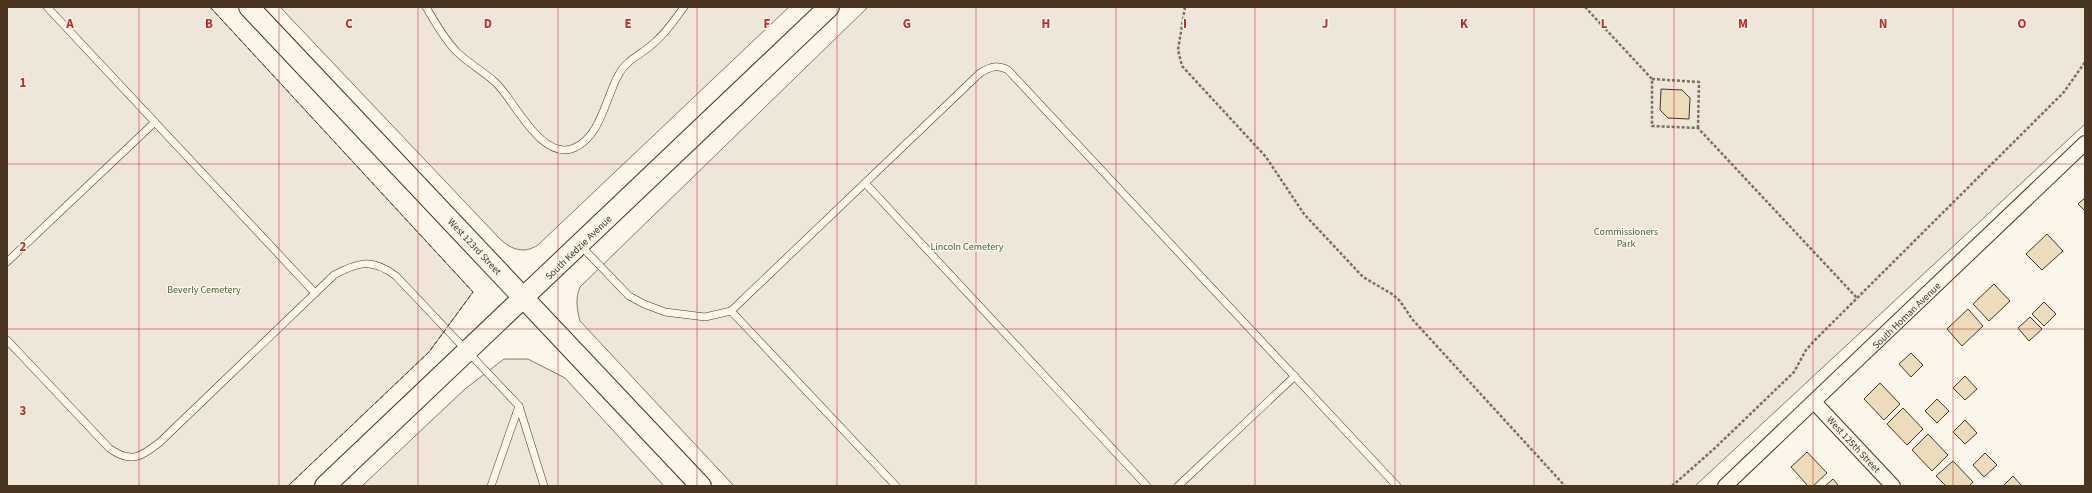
<svg xmlns="http://www.w3.org/2000/svg" width="2092" height="493" font-family="'Source Sans 3',sans-serif">
	<style>
		.green { fill: #ede6d9; stroke: #887966 }
		.building { fill: #ecdcbc; stroke: #4a3520 }
		.lines { fill: none; stroke-linecap: round; stroke-linejoin: round }
		.lane-casing { stroke: #4a3520; stroke-width: 8 }
		.street-casing { stroke: #4a3520; stroke-width: 16 }
		.secondary-casing { stroke: #4a3520; stroke-width: 22 }
		.path { stroke: #7f6f5c; stroke-width: 2.5; stroke-dasharray: 3 2; stroke-linecap: butt }
		.lane { stroke: #fbf6e9; stroke-width: 7 }
		.street { stroke: #fbf6e9; stroke-width: 14 }
		.secondary { stroke: #fbf6e9; stroke-width: 20 }
		.fence { stroke: #4a3520; stroke-width: 1; stroke-dasharray: 5 2; stroke-linecap: butt }
		.grid { fill: none; stroke: #c62828; stroke-width: 1; stroke-opacity: 0.55 }
		.labels { text-anchor: middle; stroke-width: 3; stroke-linejoin: round; paint-order: stroke }
		.park-label { font-size: 10px; fill: #436837; stroke: #fbf6e9 }
		.street-label { font-size: 10px; fill: #4a3520; stroke: #fbf6e9 }
		.grid-label { font-size: 13px; text-anchor: middle; font-weight: bold; fill: #c62828; stroke: #fbf6e9; stroke-width: 3; stroke-linejoin: round; paint-order: stroke }
	</style>
	<rect width="100%" height="100%" fill="#fbf6e9"/>
	<g class="green">
		<path d="M7,7h203l263,285 -44,60 -141,134h-281z"/>
		<path d="M280,7h509l-251,238c-14,9 -26,5 -38,-6z"/>
		<path d="M868,7h1217v117l-390,362h-961l-154,-165c-3,-12 -5,-22 0,-34z"/>
		<path d="M504,359h24l37,19 99,108h-302l103,-97z"/>
	</g>
	<g class="building">
		<path d="M1661,89l21,1 8,8 -1,21 -21,-1 -8,-8z"/>
		<path d="M2085,198v13l-7,-7z"/>
		<path d="M2047,234l16,17 -21,19 -16,-16z"/>
		<path d="M1994,284l16,17 -21,20 -16,-17z"/>
		<path d="M2044,302l12,12 -12,12 -12,-12z"/>
		<path d="M1968,309l15,17 -21,20 -15,-17z"/>
		<path d="M2030,317l12,12 -13,12 -11,-13z"/>
		<path d="M1911,353l12,12 -12,12 -12,-13z"/>
		<path d="M1965,376l12,13 -12,11 -12,-12z"/>
		<path d="M1880,383l20,21 -16,16 -20,-21z"/>
		<path d="M1937,399l12,12 -12,12 -12,-12z"/>
		<path d="M1903,408l20,21 -16,16 -20,-21z"/>
		<path d="M1965,420l12,13 -12,11 -12,-12z"/>
		<path d="M1928,434l20,21 -16,16 -20,-21z"/>
		<path d="M1807,452l20,21 -14,13h-5l-17,-19z"/>
		<path d="M1985,453l12,12 -13,12 -11,-12z"/>
		<path d="M1953,461l20,21 -4,4h-23l-10,-10z"/>
		<path d="M2013,476l9,10h-19z"/>
		<path d="M1833,479l6,7h-14z"/>
	</g>
	<g class="lines">
		<g class="lane-casing">
			<g id="lane">
				<path d="M47,7l268,286"/>
				<path d="M426,7c9,15 18,32 31,45 11,11 26,19 38,30 19,17 46,80 79,66 27,-11 32,-52 45,-74 7,-14 25,-21 36,-32 12,-10 20,-23 29,-35"/>
				<path d="M865,183l282,303"/>
				<path d="M580,245l49,51 15,8 21,8 40,5 26,-6 249,-238c10,-6 17,-9 28,-3l389,416"/>
				<path d="M7,262l148,-140"/>
				<path d="M731,311l165,175"/>
				<path d="M7,340l102,108c22,16 32,9 51,-6l174,-167c24,-13 38,-17 62,1l123,130 25,80"/>
				<path d="M491,486l28,-80"/>
				<path d="M1178,486l117,-110"/>
			</g>
		</g>
		<g class="street-casing">
			<g id="street">
				<path d="M1814,402l79,84"/>
				<path d="M1725,486l360,-343"/>
			</g>
		</g>
		<g class="secondary-casing">
			<g id="secondary">
				<path d="M249,7l452,479"/>
				<path d="M325,486l504,-479"/>
			</g>
		</g>
		<g class="path">
			<path d="M1185,7l-7,43 4,16 84,91 38,57 59,63 29,17 8,7 12,18 153,167"/>
			<path d="M1585,7l67,72v47l46,2 159,170"/>
			<path d="M1652,79l47,3 -1,46"/>
			<path d="M1672,486l43,-38 79,-76 12,-22 9,-10 249,-248 21,-30"/>
		</g>
		<use href="#lane" class="lane"/>
		<use href="#street" class="street"/>
		<use href="#secondary" class="secondary"/>
		<path class="fence" d="M210,7l263,285 -44,60 -141,134"/>
	</g>
	<path class="grid" d="M139,7v479M279,7v479M418,7v479M558,7v479M697,7v479M837,7v479M976,7v479M1116,7v479M1255,7v479M1395,7v479M1534,7v479M1674,7v479M1813,7v479M1953,7v479M7,164h2078M7,329h2078"/>
	<g class="labels">
		<g class="park-label">
			<text x="1626" y="235">Commissioners<tspan x="1626" dy="12">Park</tspan></text>
			<text x="967" y="250">Lincoln Cemetery</text>
			<text x="204" y="293">Beverly Cemetery</text>
		</g>
		<g class="street-label">
			<text transform="translate(475 246) rotate(47)" y="4">West 123rd Street</text>
			<text transform="translate(578 247) rotate(-44)" y="4">South Kedzie Avenue</text>
			<text transform="translate(1906 315) rotate(-44)" y="4">South Homan Avenue</text>
			<text transform="translate(1854 444) rotate(47)" y="4">West 125th Street</text>
		</g>
	</g>
	<g class="grid-label">
		<text x="70" y="28">A</text>
		<text x="209" y="28">B</text>
		<text x="349" y="28">C</text>
		<text x="488" y="28">D</text>
		<text x="628" y="28">E</text>
		<text x="767" y="28">F</text>
		<text x="907" y="28">G</text>
		<text x="1046" y="28">H</text>
		<text x="1185" y="28">I</text>
		<text x="1325" y="28">J</text>
		<text x="1464" y="28">K</text>
		<text x="1604" y="28">L</text>
		<text x="1743" y="28">M</text>
		<text x="1883" y="28">N</text>
		<text x="2022" y="28">O</text>
		<text x="23" y="87">1</text>
		<text x="23" y="251">2</text>
		<text x="23" y="415">3</text>
	</g>
	<rect width="2092" height="493" fill="none" stroke="#4a3520" stroke-width="16"/>
</svg>
